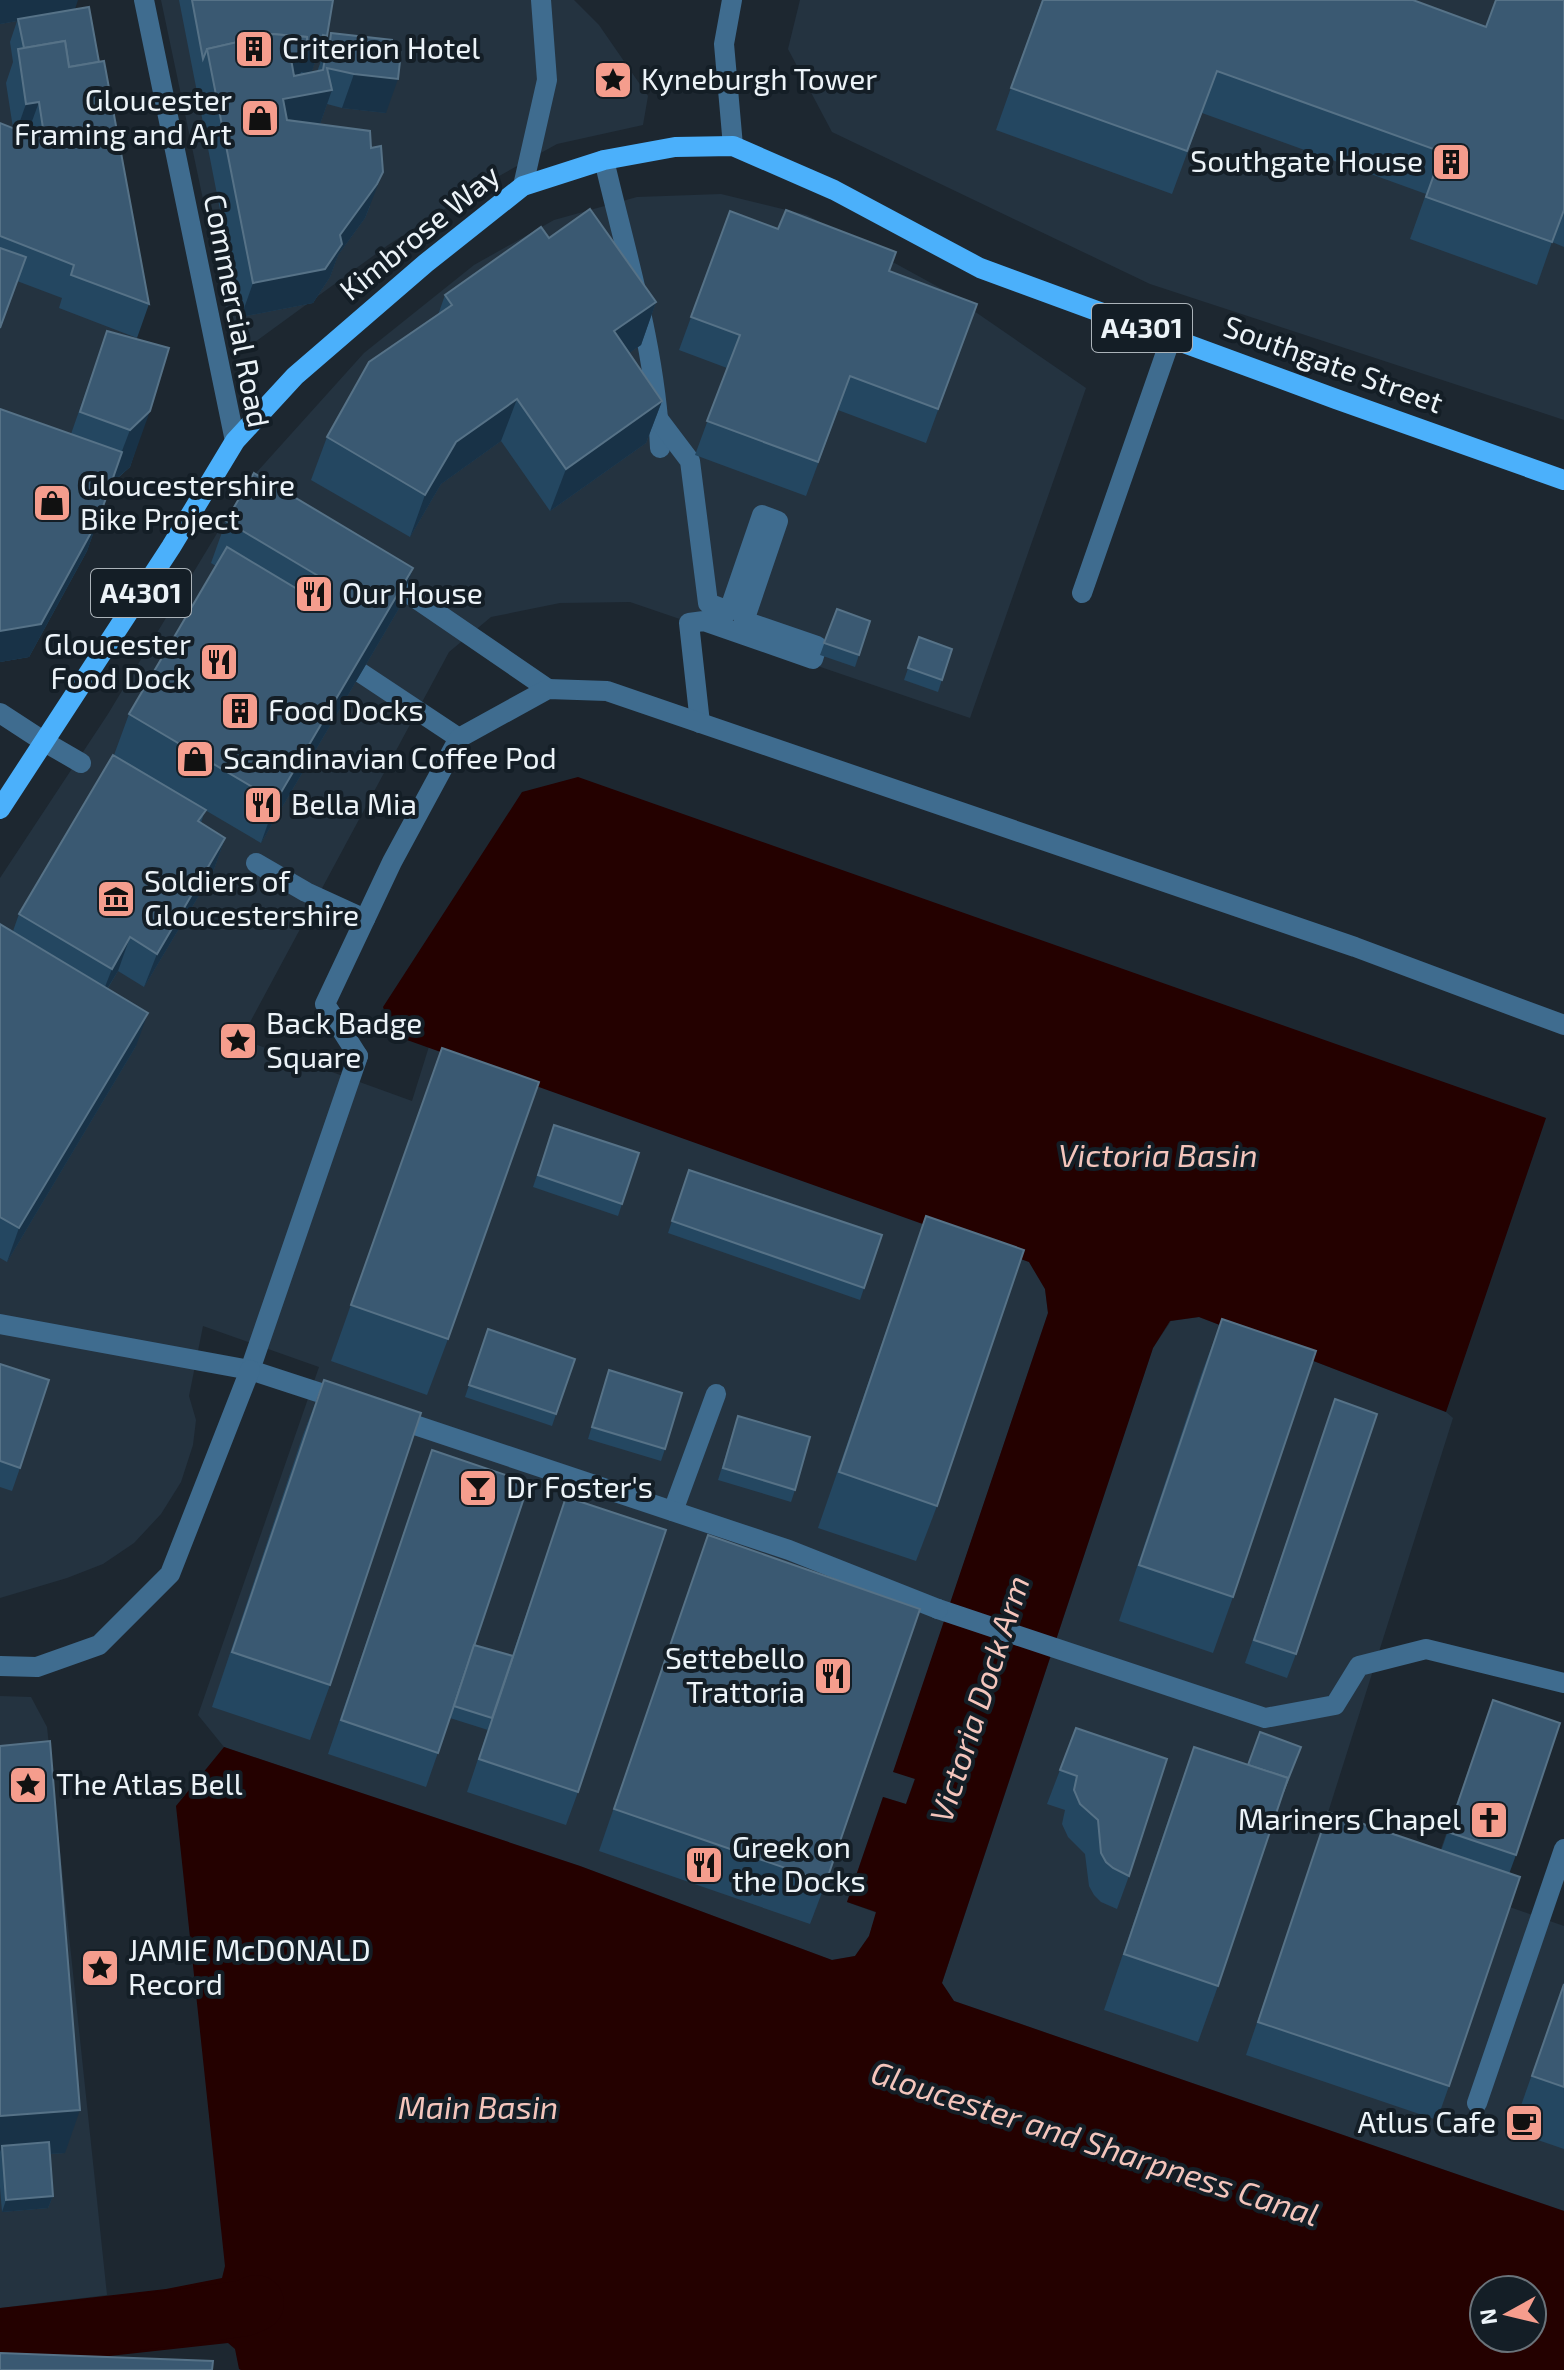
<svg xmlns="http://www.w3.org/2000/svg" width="1564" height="2370" font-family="'Exo 2',sans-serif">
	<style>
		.built { fill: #243340 }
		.water { fill: #240100; fill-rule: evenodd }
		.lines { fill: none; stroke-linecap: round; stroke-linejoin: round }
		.canal { stroke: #240100; stroke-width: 56 }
		.service { stroke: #3f6c8f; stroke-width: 20 }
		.pedestrian { stroke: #3f6c8f; stroke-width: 20 }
		.minor { stroke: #3f6c8f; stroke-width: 20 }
		.primary { stroke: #4bb0fb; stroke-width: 20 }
		.wall { fill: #244761 }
		.shaded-wall { fill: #183247 }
		.building { fill: #3a5972; stroke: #567287; stroke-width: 2 }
		.labels { text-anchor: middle; stroke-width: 8; stroke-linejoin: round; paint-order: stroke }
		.shield { fill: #141e26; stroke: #abb3b9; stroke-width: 2 }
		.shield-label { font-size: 28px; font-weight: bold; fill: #ecf3f8 }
		.poi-label { font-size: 30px; fill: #ecf3f8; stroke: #141e26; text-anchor: start }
		.street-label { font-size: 30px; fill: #ecf3f8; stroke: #141e26 }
		.water-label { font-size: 32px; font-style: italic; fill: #f4c5bc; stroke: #141e26 }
	</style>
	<rect width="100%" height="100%" fill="#1d2730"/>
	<g class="built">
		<path d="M0,0l92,94 56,309 -18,64 -21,18 -80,172 -29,5z"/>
		<path d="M161,0h413l25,25 49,71 -5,29 -86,19 -76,42 -93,59 -152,111z"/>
		<path d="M800,0h764v420l-414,-136 -318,-152 -44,-83z"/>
		<path d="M721,194l86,21 135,74 144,99 -116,330 -340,-116 -70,1 -69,14 -42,35 -208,387 171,62 19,-61 598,222 16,27 3,24 -154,458 21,7 -9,26 -23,-7 -36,105 30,11 -8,23 -14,20 -23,4 -252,-94 -356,-119 -26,-32 121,-348 -116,-41 -14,70 7,24 -3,25 -12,37 -20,32 -27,29 -31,21 -36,14 -67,20v-720l108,-164 140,-232 116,-129 110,-88 80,-45 83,-23z"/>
		<path d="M1199,1317l247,95 7,6 -134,423 111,39 48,-138 20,161 66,23v285l-610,-210 -12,-18 211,-635 18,-27z"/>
		<path d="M0,1696l31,1 16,30 60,568 -107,13z"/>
	</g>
	<path class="water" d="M578,777l968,341 -100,294 -247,-95 -29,4 -17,27 -211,635 12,18 610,210v159h-1323l-2,-1 -4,-20 -7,-6 -228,25v-60l166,-19 56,-11 3,-12 -49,-460 48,-59 356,119 252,94 23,-4 14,-20 7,-24 -29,-10 36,-105 23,7 9,-25 -22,-7 155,-459 -3,-24 -16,-27 -636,-227 -10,-28 139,-215zM1484,2290h48v48h-48z"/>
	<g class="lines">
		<path class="canal" d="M0,2338l183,-21 62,-9 11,-5"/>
		<g class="service">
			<path d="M1082,593l89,-255"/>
			<path d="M250,1370l108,-314"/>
			<path d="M673,1511l43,-117"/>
		</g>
		<g class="pedestrian">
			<path d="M144,0l91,441"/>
			<path d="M604,160c22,94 52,190 56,288"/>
			<path d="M523,186l24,-106 -6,-80"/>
			<path d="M659,420l31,41 18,142 21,8 33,-96 16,6 -34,100 73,25 -4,13 -109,-38 -15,2 11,100"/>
			<path d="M383,576l165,113"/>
			<path d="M361,673l98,65"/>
			<path d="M43,741l38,22"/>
			<path d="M256,863l50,29 59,27"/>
			<path d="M358,1056l-33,-52 67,-142 67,-124 89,-49 59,2 748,256 209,78"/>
			<path d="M938,1609l327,109 70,-13 24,-39 67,-17 138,34"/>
			<path d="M1477,2103l87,-254"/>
		</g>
		<g class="minor">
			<path d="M732,0l-8,44 9,102"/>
			<path d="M0,713l43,28"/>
			<path d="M0,1324l250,46 92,30"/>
			<path d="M391,1417l398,133 149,59"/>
			<path d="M0,1666l37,1 62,-22 71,-71 80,-204"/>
		</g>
		<path class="primary" d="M0,809l171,-262 64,-106 60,-65 131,-113 97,-77 81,-26 71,-13 58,-1 101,44 146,78 356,131 228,81"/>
	</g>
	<g class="wall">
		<path d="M0,0l75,10 24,52 50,242 -12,34 -78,-30 3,-10 -45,-17 -17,47v-205l13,5 -7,-45 7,-21 -3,-20 7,-21 -17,3z"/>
		<path d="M179,0h154l-6,36 -8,23h-3l-5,14 6,-1 14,-39 55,80 -44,-5 -15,-4 -7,20h-3l53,82 -5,12 -27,37 -8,22 -17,26 -72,14z"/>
		<path d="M1042,0l444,27 78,-27v247l-12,-5 -15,43 -127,-46 16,-45 -224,-81 -30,81 -176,-64z"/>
		<path d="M730,211l247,93 -51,139 -88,-33 -32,86 -111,-41 32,-87 -48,-18z"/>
		<path d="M549,238l107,64 -15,43 -12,8 33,48 -16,42 -96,68 -49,-70 -60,43 -31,53 -99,-57 16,-43 111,-122 7,-20z"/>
		<path d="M107,331l62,17 -39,119 -20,18 -23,66 -58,106 -29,5v-253l71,25z"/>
		<path d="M226,521l187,47 -15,42 -137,233 -56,-33 -4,13 24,15 -12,34 -69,115 -26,-16 -10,17 28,58 -129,216 -7,-4v-334l13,7 6,-17 95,-159 15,-41 87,-148 -5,-3z"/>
		<path d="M837,609l33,12 -15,46 -35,-12z"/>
		<path d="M919,637l33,12 -14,43 -34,-12z"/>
		<path d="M422,1104l26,235 -21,56 -96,-34z"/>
		<path d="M554,1125l85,28 -21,63 -85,-29z"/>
		<path d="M689,1170l193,65 -22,65 -192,-67z"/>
		<path d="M926,1216l11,290 -21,55 -98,-33z"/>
		<path d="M1222,1319l11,278 -20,56 -94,-32 82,-246z"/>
		<path d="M488,1329l87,30 -23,67 -87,-29z"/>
		<path d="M0,1364l20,104 -8,23 -12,-4z"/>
		<path d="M609,1370l56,79 -4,12 -73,-22z"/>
		<path d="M324,1380l6,305 -20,55 -98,-33 91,-272z"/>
		<path d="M1335,1399l-39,255 -9,24 -42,-15z"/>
		<path d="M738,1416l57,74 -4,12 -73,-22z"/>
		<path d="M432,1450l42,195 38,11 54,-159 12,295 -12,33 -99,-33 24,-72 -3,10 -38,-12 -24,69 -98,-33z"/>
		<path d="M708,1535l118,347 -16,42 -211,-73z"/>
		<path d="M1493,1700l23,155 -7,19 -60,212 -12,34 -191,-65 82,-243 113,39z"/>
		<path d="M1076,1728l53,148 -12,33 -16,-7 -7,-7 -5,-9 -4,-32 -17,-17 -6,-13 3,-14 -18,-6z"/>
		<path d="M0,1746l65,407 -15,1 3,42 -5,12 -46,4 -2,-25z"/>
		<path d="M1194,1747l86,56 -62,183 -20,56 -94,-32 70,-207z"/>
		<path d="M1564,1984v165l-52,-18z"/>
	</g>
	<g class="shaded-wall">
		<path d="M0,0h78l-4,12 -56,7 -1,2 -17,3z"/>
		<path d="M268,44l51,6 -8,24 -10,-2 -6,19z"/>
		<path d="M328,64l70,15 -12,34 -44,-5 12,-34z"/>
		<path d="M332,90l-12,34 -49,9 12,-34z"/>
		<path d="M39,102l-12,33 -13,3 12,-34z"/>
		<path d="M383,172l-18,46 -27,37 -8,22 -17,26 -72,14 12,-34 87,-48z"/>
		<path d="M656,302l-15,43 -43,29 16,-43z"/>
		<path d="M517,399l-16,42 -60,43 -31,53 15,-42 31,-53z"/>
		<path d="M662,401l-16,42 -96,68 16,-42z"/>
		<path d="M150,411l-20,56 -21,18 21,-55z"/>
		<path d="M99,518l-12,33 -58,106 -29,5v-31z"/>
		<path d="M413,568l-15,42 -137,233 15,-42z"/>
		<path d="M225,838l-12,34 -69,115 13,-33z"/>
		<path d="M130,937l-12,34 -19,31 13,-33z"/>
		<path d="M148,1013l-12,33 -129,216 12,-34z"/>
		<path d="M80,2110l-15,43 -62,4 -1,-11 -2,6v-36z"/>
		<path d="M53,2196l-5,12 -46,4 4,-12z"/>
	</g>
	<g class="building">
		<path d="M192,0h141l-6,36 -4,-1 -4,15 -12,-1v-12l-35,-3 -65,15 -4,10z"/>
		<path d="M1043,0h370l73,27 10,-27h68v210l-12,32 -126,-45 16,-45 -225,-81 -30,80 -176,-63z"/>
		<path d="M89,7l10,55 -30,5 -4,-26 -41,7 -6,-29z"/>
		<path d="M331,33l61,7v10l-62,-8z"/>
		<path d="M272,34l35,3v20l-16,2 3,17 29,-6 5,-28 73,10 -3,27 -44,-5 -27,-6 5,22 -49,9 4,21 83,11 1,17 10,-2 2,26 -6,12 -37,51 2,9 -17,25 -72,14 -46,-234z"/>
		<path d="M65,41l4,26 35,-6 45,243 -78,-29 3,-10 -74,-29v-113l45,18 -6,-39 -13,2 -8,-55z"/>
		<path d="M590,209l66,93 -42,29 48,70 -96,68 -49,-70 -61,43 -31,53 -98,-58 42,-75 83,-57 -7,-10 96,-68 8,11z"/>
		<path d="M786,210l110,42 -7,19 88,33 -39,105 -88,-33 -32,86 -111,-41 33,-86 -49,-18 39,-106 48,18z"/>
		<path d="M0,248l26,9 -26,71z"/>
		<path d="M107,331l62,17 -19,63 -20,19 -50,-18z"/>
		<path d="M0,409l122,43 -23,66 -58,106 -41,7z"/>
		<path d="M254,473l159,95 -137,233 -147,-87 98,-167 82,49 11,-19 -94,-56z"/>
		<path d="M837,609l33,12 -11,34 -35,-12z"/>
		<path d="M919,637l33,12 -10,31 -34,-12z"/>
		<path d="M113,755l93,55 -8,11 27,17 -68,116 -27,-17 -18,32 -93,-55z"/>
		<path d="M0,924l148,89 -129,215 -19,-11z"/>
		<path d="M442,1048l97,34 -91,257 -97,-34z"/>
		<path d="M554,1125l85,28 -17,51 -84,-29z"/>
		<path d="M689,1170l193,65 -18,53 -192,-67z"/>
		<path d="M926,1216l98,34 -87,256 -98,-34z"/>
		<path d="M1222,1319l94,32 -83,246 -94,-32z"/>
		<path d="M488,1329l87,30 -19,55 -87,-29z"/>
		<path d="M0,1364l49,16 -29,88 -20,-7z"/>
		<path d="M609,1370l73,23 -17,56 -73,-22z"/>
		<path d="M324,1380l97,33 -91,272 -98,-33z"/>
		<path d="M1335,1399l42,15 -81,240 -42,-14z"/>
		<path d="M738,1416l72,21 -15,53 -72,-22z"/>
		<path d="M432,1450l97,33 -91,270 -97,-33z"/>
		<path d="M566,1497l100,33 -88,262 -99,-33z"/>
		<path d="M708,1535l212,74 -94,273 -212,-73z"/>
		<path d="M474,1645l39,11 -21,62 -38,-12z"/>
		<path d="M1493,1700l67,23 -44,132 -68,-23z"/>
		<path d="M1076,1728l91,31 -38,117 -16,-8 -7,-6 -5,-9 -3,-33 -18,-16 -6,-14 3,-14 -17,-6z"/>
		<path d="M1260,1732l41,15 -18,45 5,-14 -40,-13z"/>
		<path d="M50,1741l30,369 -80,6v-370z"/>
		<path d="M1194,1747l94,31 -70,208 -94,-32z"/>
		<path d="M1328,1812l192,65 -71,209 -191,-64z"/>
		<path d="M1564,1984v103l-32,-11z"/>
		<path d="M49,2142l4,54 -47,4 -4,-54z"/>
		<path d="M0,2353l213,8 -1,9h-212z"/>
	</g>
	<defs>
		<g id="building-square" transform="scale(2)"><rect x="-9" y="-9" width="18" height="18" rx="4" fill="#f59d8d" stroke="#141e26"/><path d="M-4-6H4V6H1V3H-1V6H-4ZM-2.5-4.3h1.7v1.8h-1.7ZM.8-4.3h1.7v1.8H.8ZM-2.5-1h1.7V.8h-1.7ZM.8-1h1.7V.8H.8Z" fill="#111"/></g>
		<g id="sight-square" transform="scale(2)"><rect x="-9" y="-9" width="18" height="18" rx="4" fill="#f59d8d" stroke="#141e26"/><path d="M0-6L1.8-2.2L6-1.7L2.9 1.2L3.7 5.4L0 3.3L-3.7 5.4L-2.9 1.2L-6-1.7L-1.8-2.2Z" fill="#111"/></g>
		<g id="shop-square" transform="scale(2)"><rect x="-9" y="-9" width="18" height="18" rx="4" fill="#f59d8d" stroke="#141e26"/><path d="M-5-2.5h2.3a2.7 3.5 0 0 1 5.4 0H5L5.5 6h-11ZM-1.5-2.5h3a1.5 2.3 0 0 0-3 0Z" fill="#111"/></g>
		<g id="restaurant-square" transform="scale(2)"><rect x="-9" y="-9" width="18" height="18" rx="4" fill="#f59d8d" stroke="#141e26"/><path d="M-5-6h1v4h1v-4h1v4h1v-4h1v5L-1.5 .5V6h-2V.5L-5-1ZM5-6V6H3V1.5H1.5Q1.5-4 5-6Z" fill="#111"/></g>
		<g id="museum-square" transform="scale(2)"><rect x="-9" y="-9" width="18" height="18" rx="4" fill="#f59d8d" stroke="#141e26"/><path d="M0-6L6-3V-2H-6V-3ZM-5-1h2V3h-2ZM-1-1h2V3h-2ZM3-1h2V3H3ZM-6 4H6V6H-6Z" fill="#111"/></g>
		<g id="bar-square" transform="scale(2)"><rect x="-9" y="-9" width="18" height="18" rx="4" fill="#f59d8d" stroke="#141e26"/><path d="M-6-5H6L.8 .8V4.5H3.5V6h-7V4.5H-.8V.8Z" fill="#111"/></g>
		<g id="church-square" transform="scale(2)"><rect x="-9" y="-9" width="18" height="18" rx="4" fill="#f59d8d" stroke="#141e26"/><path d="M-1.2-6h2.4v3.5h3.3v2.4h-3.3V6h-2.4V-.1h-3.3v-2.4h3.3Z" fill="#111"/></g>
		<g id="cafe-square" transform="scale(2)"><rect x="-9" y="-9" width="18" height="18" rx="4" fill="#f59d8d" stroke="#141e26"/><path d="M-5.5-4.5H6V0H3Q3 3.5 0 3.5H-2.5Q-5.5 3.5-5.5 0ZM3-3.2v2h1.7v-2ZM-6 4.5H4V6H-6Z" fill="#111"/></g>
	</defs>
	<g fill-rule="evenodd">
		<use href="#building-square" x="254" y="49"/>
		<use href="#sight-square" x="613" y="80"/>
		<use href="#shop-square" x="260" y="118"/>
		<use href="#building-square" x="1451" y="162"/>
		<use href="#shop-square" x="52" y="503"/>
		<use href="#restaurant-square" x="314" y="594"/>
		<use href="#restaurant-square" x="219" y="662"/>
		<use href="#building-square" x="240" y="711"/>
		<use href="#shop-square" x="195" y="759"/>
		<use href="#restaurant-square" x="263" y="805"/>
		<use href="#museum-square" x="116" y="899"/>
		<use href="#sight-square" x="238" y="1041"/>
		<use href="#bar-square" x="478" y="1488"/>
		<use href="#restaurant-square" x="833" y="1676"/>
		<use href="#sight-square" x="28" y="1785"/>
		<use href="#church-square" x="1489" y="1820"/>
		<use href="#restaurant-square" x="704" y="1865"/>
		<use href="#sight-square" x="100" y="1968"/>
		<use href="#cafe-square" x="1524" y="2123"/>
	</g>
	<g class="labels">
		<g class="shield">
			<rect x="1092" y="304" width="100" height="48" rx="6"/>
			<rect x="91" y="569" width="100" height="48" rx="6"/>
		</g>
		<g class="shield-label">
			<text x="1142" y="338">A4301</text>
			<text x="141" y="603">A4301</text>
		</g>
		<g class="poi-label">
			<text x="282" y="59">Criterion Hotel</text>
			<text x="641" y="90">Kyneburgh Tower</text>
			<text x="232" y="111" text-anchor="end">Gloucester<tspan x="232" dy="34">Framing and Art</tspan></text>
			<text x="1423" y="172" text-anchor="end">Southgate House</text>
			<text x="80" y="496">Gloucestershire<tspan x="80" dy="34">Bike Project</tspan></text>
			<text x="342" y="604">Our House</text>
			<text x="191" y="655" text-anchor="end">Gloucester<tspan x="191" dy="34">Food Dock</tspan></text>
			<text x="268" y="721">Food Docks</text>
			<text x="223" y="769">Scandinavian Coffee Pod</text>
			<text x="291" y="815">Bella Mia</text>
			<text x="144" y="892">Soldiers of<tspan x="144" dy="34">Gloucestershire</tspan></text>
			<text x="266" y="1034">Back Badge<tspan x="266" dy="34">Square</tspan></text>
			<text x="506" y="1498">Dr Foster's</text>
			<text x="805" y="1669" text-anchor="end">Settebello<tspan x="805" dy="34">Trattoria</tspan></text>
			<text x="56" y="1795">The Atlas Bell</text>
			<text x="1461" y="1830" text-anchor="end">Mariners Chapel</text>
			<text x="732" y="1858">Greek on<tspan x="732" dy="34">the Docks</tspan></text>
			<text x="128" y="1961">JAMIE McDONALD<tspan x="128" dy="34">Record</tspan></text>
			<text x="1496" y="2133" text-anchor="end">Atlus Cafe</text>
		</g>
		<g class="street-label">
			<text transform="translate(420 233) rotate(-39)" y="10">Kimbrose Way</text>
			<text transform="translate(236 311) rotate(79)" y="10">Commercial Road</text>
			<text transform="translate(1333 365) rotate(20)" y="10">Southgate Street</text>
		</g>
		<g class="water-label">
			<text x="1158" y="1167">Victoria Basin</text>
			<text transform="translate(980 1699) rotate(-72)" y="11">Victoria Dock Arm</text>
			<text x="478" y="2119">Main Basin</text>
			<text transform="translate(1095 2144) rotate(18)" y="11">Gloucester and Sharpness Canal</text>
		</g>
	</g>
	<g transform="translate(1508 2314) rotate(262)"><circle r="38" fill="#141e26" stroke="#6a737a" stroke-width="2"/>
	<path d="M0-6L14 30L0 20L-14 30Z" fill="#f59d8d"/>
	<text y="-12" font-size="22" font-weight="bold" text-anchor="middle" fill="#ecf3f8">N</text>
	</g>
</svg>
